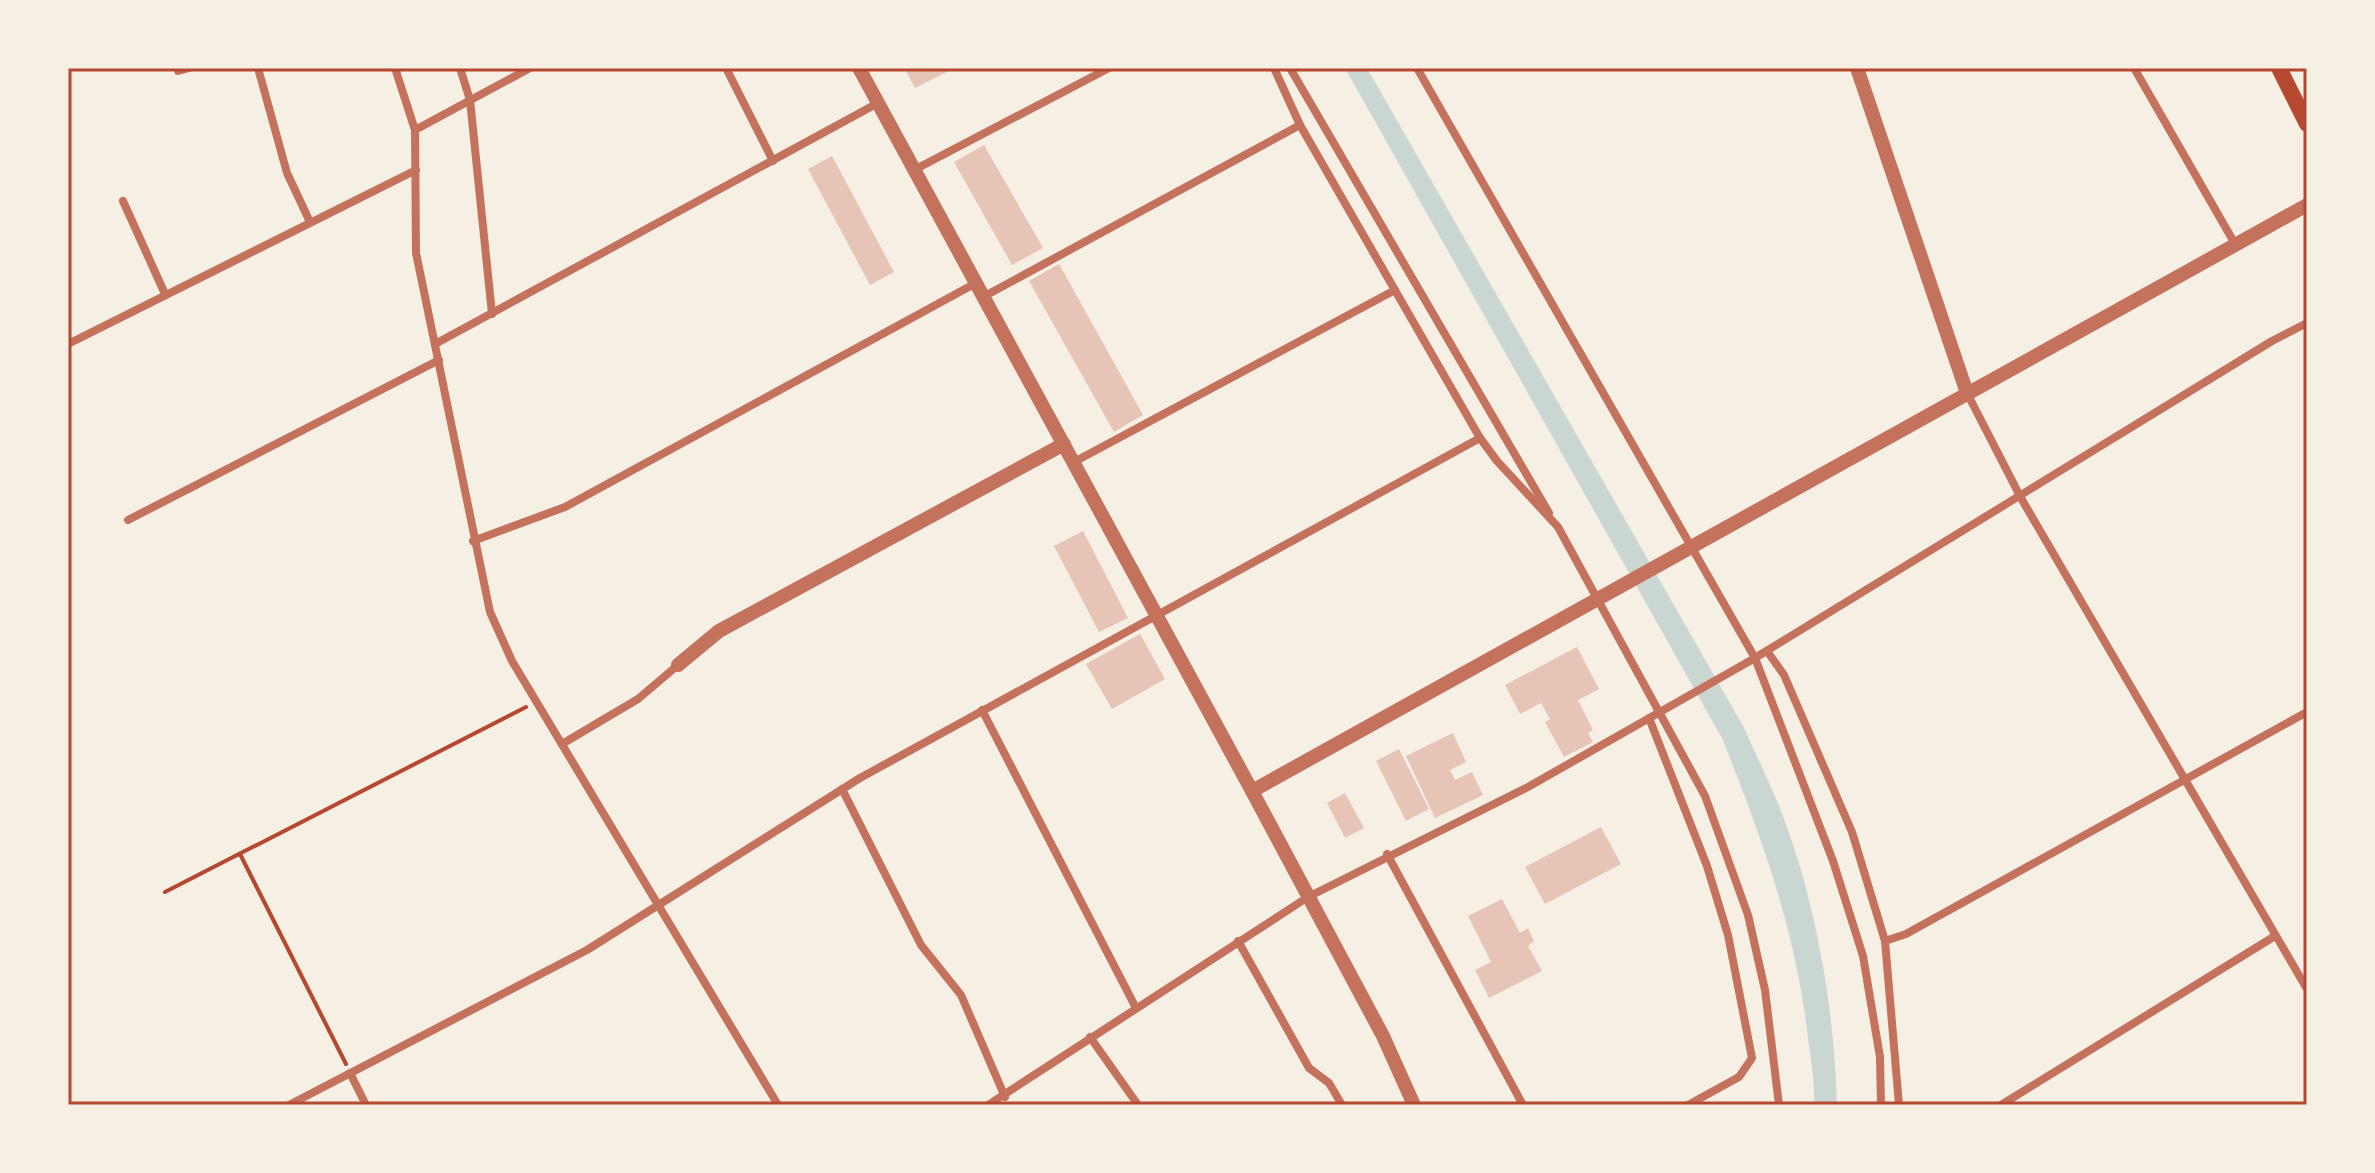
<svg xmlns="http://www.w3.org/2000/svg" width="2375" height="1173" font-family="'Varela Round',sans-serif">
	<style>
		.water { fill: #c9d6d2 }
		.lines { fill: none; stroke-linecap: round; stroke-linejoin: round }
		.stream { stroke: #c9d6d2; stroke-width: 6 }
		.building { fill: #e6c5b7 }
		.path { stroke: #b5482f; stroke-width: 4 }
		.minor { stroke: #c5725c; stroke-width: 8 }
		.tertiary { stroke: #c5725c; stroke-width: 14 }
		.secondary { stroke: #b5482f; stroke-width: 16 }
		.neatline { fill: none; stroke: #b5482f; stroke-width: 3 }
	</style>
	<rect width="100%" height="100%" fill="#f6efe4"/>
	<path class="water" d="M1345,68h22l376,658c13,29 28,59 40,90 34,91 51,192 54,289h-23c1,-22 -3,-45 -6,-67 -12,-107 -46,-199 -85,-298z"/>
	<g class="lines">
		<path class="stream" d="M2303,1105l4,-2"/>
	</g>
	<g class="building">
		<path d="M913,68h37l1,2 -36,18 -9,-17z"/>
		<path d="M984,145l59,103 -31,17 -58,-103z"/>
		<path d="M832,156l62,116 -24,13 -62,-116z"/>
		<path d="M1059,264l84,151 -29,17 -85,-151z"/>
		<path d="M1083,531l45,87 -29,14 -45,-86z"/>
		<path d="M1140,634l25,45 -53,30 -26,-45z"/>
		<path d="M1577,647l22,42 -21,11 15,30 -5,3 5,9 -29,15 -19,-35 5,-3 -9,-16 -21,11 -15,-29z"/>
		<path d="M1453,733l13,29 -16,8 5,10 17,-8 11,23 -48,23 -29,-62z"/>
		<path d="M1399,749l30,60 -23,12 -30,-60z"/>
		<path d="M1345,793l19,35 -19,10 -18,-35z"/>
		<path d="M1601,827l20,37 -76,40 -20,-37z"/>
		<path d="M1502,899l18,34 8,-5 6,13 -6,5 14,25 -53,27 -14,-28 16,-8 -23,-46z"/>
	</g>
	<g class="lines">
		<g class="path">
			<path d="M240,854l106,210"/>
			<path d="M165,892l361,-185"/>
		</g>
		<g class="minor">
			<path d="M258,68l29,105 23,49"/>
			<path d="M395,68l20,62 1,123 74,359 22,49 266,444"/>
			<path d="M460,68l10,32 22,214"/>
			<path d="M726,68l47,93"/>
			<path d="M1274,68l26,57 180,313 17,23 61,66 147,269 43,119 17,75 14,115"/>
			<path d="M1290,68l259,445"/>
			<path d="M1417,68l338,590 78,203 30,95 17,101 1,48"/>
			<path d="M2134,68l101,176"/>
			<path d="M178,71l11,-3"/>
			<path d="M415,130l115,-62"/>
			<path d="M914,170l195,-102"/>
			<path d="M123,201l42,93"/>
			<path d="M983,297l317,-172"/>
			<path d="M68,344l348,-174"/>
			<path d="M435,344l443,-241"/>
			<path d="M1967,393l54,105 286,491"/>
			<path d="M1074,462l321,-172"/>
			<path d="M128,520l311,-160"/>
			<path d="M473,541l92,-34 411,-224"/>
			<path d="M1767,651l17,24 68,157 33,109 21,-7 401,-222"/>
			<path d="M982,710l154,298"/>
			<path d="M1649,718l58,148 21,69 24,123 -13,19 -51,28"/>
			<path d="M562,744l76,-45 40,-34"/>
			<path d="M842,789l79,156 40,50 44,102"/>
			<path d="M1387,854l136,251"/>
			<path d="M1238,941l71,127 20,15 13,22"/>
			<path d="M1885,941l14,164"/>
			<path d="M1090,1037l48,68"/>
			<path d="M350,1073l16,32"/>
			<path d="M289,1105l298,-155 273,-172 620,-340"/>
			<path d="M988,1105l320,-208 220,-110 227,-129 517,-317 35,-18"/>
			<path d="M2001,1105l274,-169"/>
		</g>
		<g class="tertiary">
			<path d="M859,68l393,723 131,245 31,69"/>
			<path d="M1857,68l110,325"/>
			<path d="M678,665l41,-34 345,-187"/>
			<path d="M1252,791l1055,-586"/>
		</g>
		<path class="secondary" d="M2279,68l28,56"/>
	</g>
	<rect width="2375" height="1173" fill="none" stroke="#f6efe4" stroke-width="140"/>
	<rect x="70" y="70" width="2235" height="1033" class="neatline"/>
</svg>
